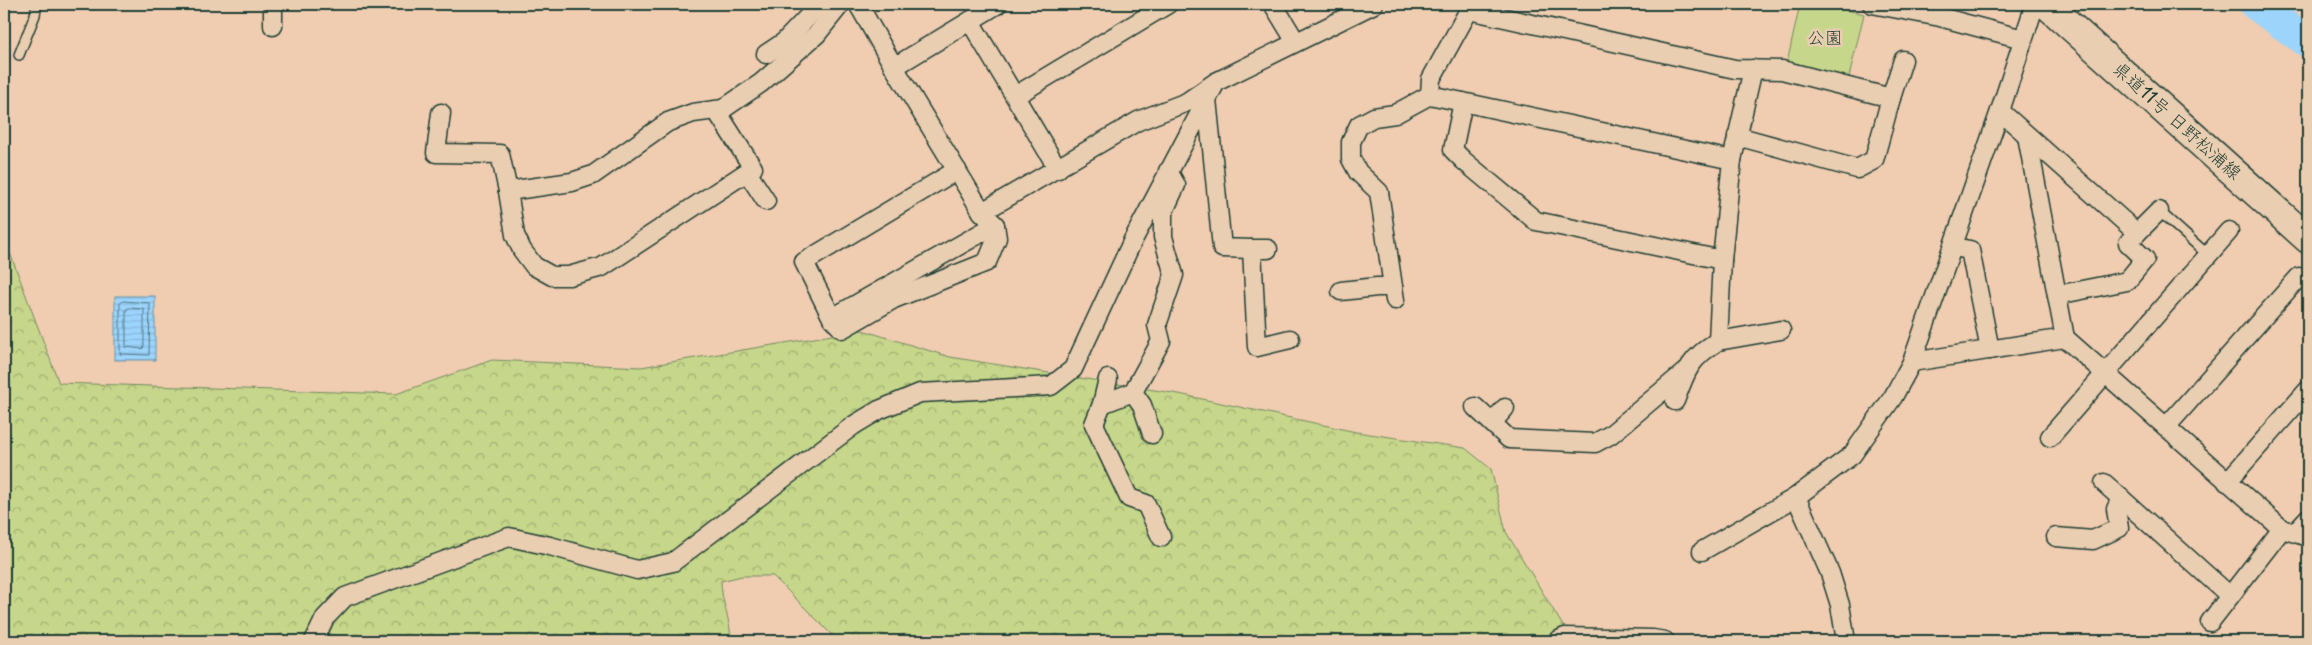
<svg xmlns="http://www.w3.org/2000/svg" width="2312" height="645" font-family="'Playpen Sans','Klee One',sans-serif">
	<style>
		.forest { fill: url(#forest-crowns); stroke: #728a5f }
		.park { fill: #c6d68a; stroke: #728a5f }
		.water { fill: url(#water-rules); stroke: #6a98ac }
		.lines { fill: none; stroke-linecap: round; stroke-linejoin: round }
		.shore { stroke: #517984; stroke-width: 1 }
		.river { stroke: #9cd4fc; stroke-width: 32 }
		.service-casing { stroke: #1f3d34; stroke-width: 12 }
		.minor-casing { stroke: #1f3d34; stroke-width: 21 }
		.primary-casing { stroke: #1f3d34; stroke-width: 31 }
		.service { stroke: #eaceb1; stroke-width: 9 }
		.minor { stroke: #eaceb1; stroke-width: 18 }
		.primary { stroke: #eaceb1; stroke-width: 28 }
		.wall { fill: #a98e7c; stroke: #1f3d34 }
		.labels { text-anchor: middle; stroke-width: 5; stroke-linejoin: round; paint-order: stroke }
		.park-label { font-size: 18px; fill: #274538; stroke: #eaceb1 }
		.street-label { font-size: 18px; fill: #1f3d34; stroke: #eaceb1 }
	</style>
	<defs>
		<pattern id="forest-crowns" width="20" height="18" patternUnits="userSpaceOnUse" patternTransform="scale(1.25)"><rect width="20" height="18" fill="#c6d68a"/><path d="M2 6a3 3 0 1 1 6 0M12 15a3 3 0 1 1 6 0" fill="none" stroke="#a0af72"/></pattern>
		<pattern id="water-rules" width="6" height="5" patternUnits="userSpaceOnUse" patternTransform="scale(1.25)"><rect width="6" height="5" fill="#9cd4fc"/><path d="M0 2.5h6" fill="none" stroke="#86b7d9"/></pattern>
	</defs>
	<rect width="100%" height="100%" fill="#f0cdb1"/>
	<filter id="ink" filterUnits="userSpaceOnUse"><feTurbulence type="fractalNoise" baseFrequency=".02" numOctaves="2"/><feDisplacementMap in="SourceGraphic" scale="10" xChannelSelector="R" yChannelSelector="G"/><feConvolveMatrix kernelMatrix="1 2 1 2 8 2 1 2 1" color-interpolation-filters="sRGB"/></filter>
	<g filter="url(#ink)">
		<path class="forest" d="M4,237l55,146 337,11 96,-34 149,7 221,-37 88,27 229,37 177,38 109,16 26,21 15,63 57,94 25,15h-755l-3,-8 -57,-57h-31l-21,5c0,21 10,39 10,60h-727z"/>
		<path class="park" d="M1800,4h20l44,10 -15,63 -62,-14z"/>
		<rect class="water" x="115" y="296" width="40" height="64"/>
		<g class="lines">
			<g class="shore">
				<path d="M123,301l27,2 -1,52 -29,-1v-50z"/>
				<path d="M129,308l15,1v38l-2,2 -16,-2v-37z"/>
			</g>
			<path class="river" d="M2255,4l53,38"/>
			<g class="service-casing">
				<g id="service">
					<path d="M19,55l16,-40 2,-11"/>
					<path d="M2159,211l49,44"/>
				</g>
			</g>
			<g class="minor-casing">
				<g id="minor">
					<path d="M273,4v22"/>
					<path d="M858,4l36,63 104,-63"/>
					<path d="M1273,4l23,38"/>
					<path d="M1474,4l-5,6 266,59 47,1 109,28 12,-38"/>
					<path d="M1872,4l68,13 83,22"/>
					<path d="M970,21l88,148"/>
					<path d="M766,54l18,-12 36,-38"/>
					<path d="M894,67l88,145 13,13 -163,93 -28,-56 153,-92"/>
					<path d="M1430,95l302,65 21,-91"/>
					<path d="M1015,96l153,-92"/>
					<path d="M1207,99l15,149 30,1"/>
					<path d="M1463,102l-10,48 11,11 72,60 186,39"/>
					<path d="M716,110l37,58 -151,99 -33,9h-17l-18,-10 -12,-16 -7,-15 -7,-44 64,-9 21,-7 75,-53 25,-9 30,-4 38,-26 56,-49 24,-30"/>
					<path d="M2000,111l137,122 -9,10 17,16 -18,22 -70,14"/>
					<path d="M441,113l-5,40 64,1 8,37"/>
					<path d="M1737,136l120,33 17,-9 17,-62"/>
					<path d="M2027,136l38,202"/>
					<path d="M1732,160l-10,100 -4,81 63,-11"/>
					<path d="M747,172l19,29"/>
					<path d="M982,212l156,-91 49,-19 29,-20 158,-78"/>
					<path d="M2137,233l22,-22"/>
					<path d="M1953,247l17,3 20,100"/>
					<path d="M1268,249h-16l5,98 33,-8"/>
					<path d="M1341,291l36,-4h16"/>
					<path d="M1395,300l-16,-108 -21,-20 -7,-13v-17l8,-17 15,-8 21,-3 35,-19 1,-16 38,-69"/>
					<path d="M832,318l10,11 52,-30 93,-37 10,-24 -2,-13"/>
					<path d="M1912,362l153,-24 217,191 26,8"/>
					<path d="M1133,392l-31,12 -8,20 35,74 17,6 15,33"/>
					<path d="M1675,401c11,-30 14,-42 43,-60"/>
					<path d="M1102,404l6,-25"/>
					<path d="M1475,407l34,32 86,4 15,-8 76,-64"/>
					<path d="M1492,423l13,-15"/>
					<path d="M2166,427l133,-150"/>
					<path d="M1152,434l-10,-29 -9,-13 28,-51 -4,-16 17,-50 -11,-38v-24l13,-28 -8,-14"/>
					<path d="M2050,437l179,-206"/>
					<path d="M2227,482l81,-92"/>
					<path d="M2104,483l126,113"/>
					<path d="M1796,497l34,76 10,32 6,36"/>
					<path d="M2295,532l13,-14"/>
					<path d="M2056,537l37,3 26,-12 -3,-19 5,-11"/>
					<path d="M1702,551l94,-54 56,-42 41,-58 19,-35 88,-251 35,-107"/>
					<path d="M2210,622l72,-93"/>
					<path d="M314,641l11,-23 20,-21 164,-60 41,9 87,24 36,-8 181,-137 25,-15 41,-17 131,-7 22,-17 60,-129 83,-158"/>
					<path d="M1557,641l8,-4 88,2 12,2"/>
				</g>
			</g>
			<g class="primary-casing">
				<path id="primary" d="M2046,4l262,235"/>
			</g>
			<use href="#service" class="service"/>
			<use href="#minor" class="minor"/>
			<use href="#primary" class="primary"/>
		</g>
		<path class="wall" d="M1646,4h12l-1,2z"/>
	</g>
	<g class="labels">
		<g class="park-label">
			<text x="1825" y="44">公園</text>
		</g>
		<g class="street-label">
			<text transform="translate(2177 121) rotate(42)" y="6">県道11号 日野松浦線</text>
		</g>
	</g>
	<rect width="2312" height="645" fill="none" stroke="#eaceb1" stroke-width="20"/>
	<rect x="10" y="10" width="2292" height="625" fill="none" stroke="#1f3d34" stroke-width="2" filter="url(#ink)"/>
</svg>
